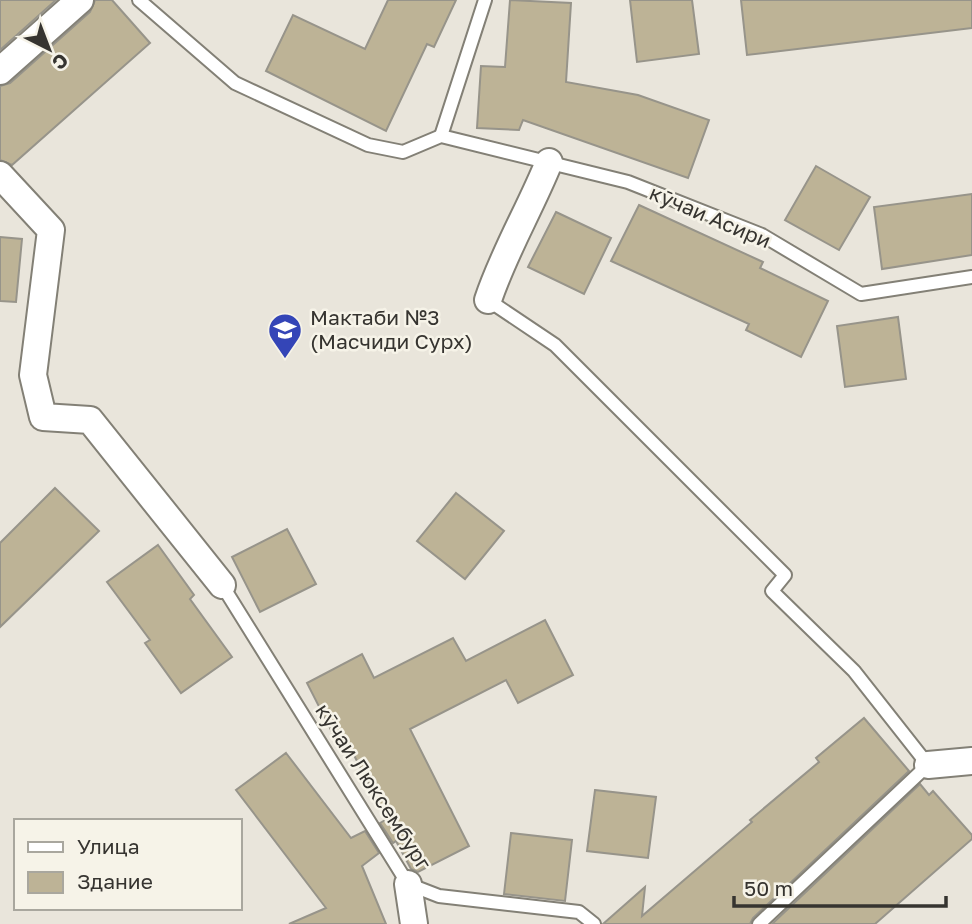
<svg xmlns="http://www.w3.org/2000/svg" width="972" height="924" font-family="'Golos Text',sans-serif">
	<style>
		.building { fill: #bdb396; stroke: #97948a; stroke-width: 2 }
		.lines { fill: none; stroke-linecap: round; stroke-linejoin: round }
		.lane-casing { stroke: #838076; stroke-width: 16 }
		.street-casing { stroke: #838076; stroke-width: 30 }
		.lane { stroke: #fff; stroke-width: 12 }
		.street { stroke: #fff; stroke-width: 26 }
		.labels { text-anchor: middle; stroke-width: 5; stroke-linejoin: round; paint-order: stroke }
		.street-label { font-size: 21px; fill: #363430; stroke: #f6f3e8 }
		.poi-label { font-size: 21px; fill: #363430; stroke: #f6f3e8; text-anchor: start }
	</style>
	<rect width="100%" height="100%" fill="#e9e5db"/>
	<g class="building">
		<path d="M0,0h56l-56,50z"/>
		<path d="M95,0h17l38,43 -138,122 -12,-5v-74l10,-3 80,-71z"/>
		<path d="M388,0h68l-22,47 -7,-3 -41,87 -120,-60 27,-56 72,34z"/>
		<path d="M510,0l61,3 -5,79 72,13 71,25 -21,58 -165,-58 -4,10 -42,-2 4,-62 24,1z"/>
		<path d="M630,0h62l7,54 -62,8z"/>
		<path d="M741,0h231v28l-225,27z"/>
		<path d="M816,166l54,31 -31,53 -54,-30z"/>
		<path d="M972,194v61l-90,14 -8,-62z"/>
		<path d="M639,205l124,57 -3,6 68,33 -27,56 -55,-27 3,-6 -138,-63z"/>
		<path d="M556,212l55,26 -27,56 -56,-27z"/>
		<path d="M0,237l22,2 -6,63 -16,-1z"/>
		<path d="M898,317l8,62 -61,8 -8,-61z"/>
		<path d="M55,488l44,43 -99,96v-84z"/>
		<path d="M456,493l48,38 -39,48 -48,-38z"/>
		<path d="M287,529l29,55 -56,28 -28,-55z"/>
		<path d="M158,545l36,50 -4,4 42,58 -51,36 -36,-50 5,-3 -43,-58z"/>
		<path d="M545,620l28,55 -55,28 -12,-23 -96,49 59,117 -51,26 -7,-3 -15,-28 -3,2 -13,-20 7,-4 -44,-85 -8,4 -28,-55 55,-29 12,24 79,-40 13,23z"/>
		<path d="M864,718l45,53 -156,147 -3,6h-147l42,-37 -3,29 110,-94 -2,-2 69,-58 -3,-4z"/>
		<path d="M286,753l65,85 14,-7 14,22 -17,13 24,58h-97l37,-16 -90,-118z"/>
		<path d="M920,784l9,11 4,-4 39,44v4l-97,85h-103z"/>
		<path d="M595,790l61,7 -8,61 -61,-7z"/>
		<path d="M511,833l61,7 -7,61 -61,-7z"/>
	</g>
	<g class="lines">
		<g class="lane-casing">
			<g id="lane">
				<path d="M139,0l96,83 133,62 35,7 38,-16 187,46 134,53 99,59 111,-17"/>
				<path d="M441,136l44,-136"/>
				<path d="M488,300l67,45 230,230 -13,16 82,80 74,94 -169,159"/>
				<path d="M222,585l186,299 31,12 140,16 15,12"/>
			</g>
		</g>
		<g class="street-casing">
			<g id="street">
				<path d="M0,71l80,-71"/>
				<path d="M0,175l51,55 -18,145 10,42 47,3 132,165"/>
				<path d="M488,300c16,-48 42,-91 61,-138"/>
				<path d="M928,765l44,-4"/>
				<path d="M408,884l6,40"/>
			</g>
		</g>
		<use href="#lane" class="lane"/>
		<use href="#street" class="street"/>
	</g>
	<defs>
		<g id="school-pin" transform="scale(1.75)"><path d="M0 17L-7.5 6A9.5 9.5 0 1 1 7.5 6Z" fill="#3445b7" stroke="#f6f3e8"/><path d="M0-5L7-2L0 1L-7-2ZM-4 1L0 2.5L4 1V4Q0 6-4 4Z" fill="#fff"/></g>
	</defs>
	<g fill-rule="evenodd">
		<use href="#school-pin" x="285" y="330"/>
	</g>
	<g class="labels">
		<g class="street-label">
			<text transform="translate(710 217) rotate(23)" y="7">кӯчаи Асири</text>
			<text transform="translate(373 787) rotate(57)" y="7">кӯчаи Люксембург</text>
		</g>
		<g class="poi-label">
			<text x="310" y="325">Мактаби №3<tspan x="310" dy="24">(Масчиди Сурх)</tspan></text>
		</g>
	</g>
	<rect x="14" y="819" width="228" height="91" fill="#f6f3e8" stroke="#a9a79e" stroke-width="2"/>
	<rect x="28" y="842" width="35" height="10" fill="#ffffff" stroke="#a9a79e" stroke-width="2"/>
	<text x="77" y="854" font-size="21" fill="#363430">Улица</text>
	<rect x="28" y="872" width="35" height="21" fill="#bdb396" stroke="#a9a79e" stroke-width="2"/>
	<text x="77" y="889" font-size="21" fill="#363430">Здание</text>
	<g transform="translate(49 49) rotate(138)" stroke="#f6f3e8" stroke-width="5" paint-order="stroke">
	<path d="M0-5L12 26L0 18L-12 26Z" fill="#363430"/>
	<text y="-10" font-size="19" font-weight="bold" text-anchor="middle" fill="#363430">С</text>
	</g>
	<path d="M734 896v10h212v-10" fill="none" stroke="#363430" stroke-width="3.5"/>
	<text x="744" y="896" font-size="21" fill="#363430" stroke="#f6f3e8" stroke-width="5" paint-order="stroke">50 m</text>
</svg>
